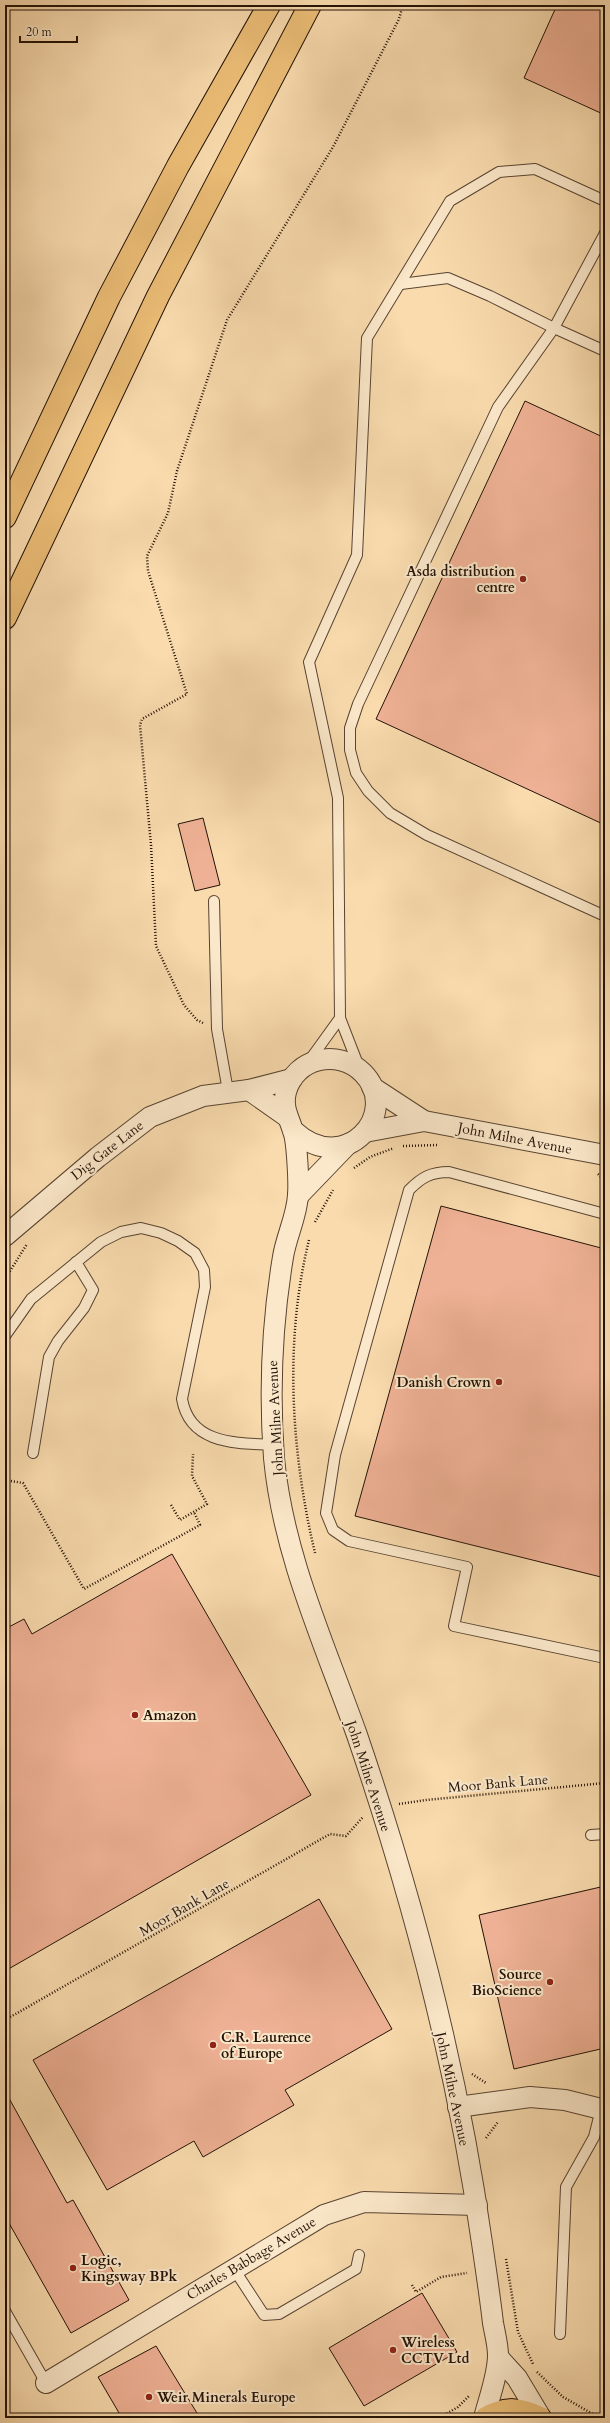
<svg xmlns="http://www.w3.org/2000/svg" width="610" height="2423" font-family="Cardo,serif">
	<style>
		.building { fill: #efb195; stroke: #231207 }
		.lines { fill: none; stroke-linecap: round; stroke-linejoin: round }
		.service-casing { stroke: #584431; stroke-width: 12 }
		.minor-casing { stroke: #584431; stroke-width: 22 }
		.trunk-casing { stroke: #231207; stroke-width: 24 }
		.motorway-casing { stroke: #231207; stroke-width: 24 }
		.path { stroke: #231207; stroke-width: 2.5; stroke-dasharray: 1 2; stroke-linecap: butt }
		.service { stroke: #fbe8ca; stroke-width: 10 }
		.minor { stroke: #fbe8ca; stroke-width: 20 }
		.trunk { stroke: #ecbe77; stroke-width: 22 }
		.motorway { stroke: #ecbe77; stroke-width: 22 }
		.poi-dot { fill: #8f2418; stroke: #fbe8ca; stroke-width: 1.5 }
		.labels { text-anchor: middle; stroke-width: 4; stroke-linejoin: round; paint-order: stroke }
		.poi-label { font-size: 14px; font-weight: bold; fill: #231207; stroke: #fbe8ca; text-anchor: start }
		.street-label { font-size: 14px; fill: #231207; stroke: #fbe8ca }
	</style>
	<rect width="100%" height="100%" fill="#f9dbae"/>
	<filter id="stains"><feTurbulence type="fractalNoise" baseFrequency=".005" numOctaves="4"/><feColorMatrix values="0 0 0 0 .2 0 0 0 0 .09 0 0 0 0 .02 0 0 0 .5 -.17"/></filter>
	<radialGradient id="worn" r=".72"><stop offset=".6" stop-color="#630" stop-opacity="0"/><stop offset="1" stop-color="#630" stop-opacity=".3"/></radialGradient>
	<g class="building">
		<path d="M557,5h48v110l-81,-37z"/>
		<path d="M525,401l80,37v387l-229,-106z"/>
		<path d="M203,818l17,67 -25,6 -17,-67z"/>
		<path d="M441,1206l164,43v329l-250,-62z"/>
		<path d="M172,1554l139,241 -306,176v-342l19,-10 8,15z"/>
		<path d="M605,1886v162l-91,21 -35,-154z"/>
		<path d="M319,1899l73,130 -107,61 9,15 -91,52 -9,-16 -87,49 -74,-130z"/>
		<path d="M5,2091l62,112 6,-3 56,100 -58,33 -66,-117z"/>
		<path d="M422,2293l35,59 -93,54 -35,-58z"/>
		<path d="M156,2346l44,72h-78l-24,-41z"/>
	</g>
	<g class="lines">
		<g class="service-casing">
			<g id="service">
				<path d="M605,233l-51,95 -56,79 -140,297 -8,24v22l6,23 12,18 22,22 37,22 178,81"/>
				<path d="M401,284l47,-6 42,18 64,32 51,23"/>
				<path d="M214,901l3,128 11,62"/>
				<path d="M309,1061l31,-43"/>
				<path d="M359,1067l-19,-49 -2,-220 -29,-136 48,-107 10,-217 83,-137 49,-29 36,-3 70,32"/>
				<path d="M605,1214l-156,-42c-18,0 -27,5 -40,18l-74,265 -9,58 7,17 16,11 118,26 -13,59 151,32"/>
				<path d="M5,1336l26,-37 70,-57 20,-10 20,-4 20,5 17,8 17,12 9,17 1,17 -23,112c8,46 55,44 92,46"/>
				<path d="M33,1453l16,-96 9,-16 26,-33 9,-18 -17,-28"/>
				<path d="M591,1835l14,-1"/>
				<path d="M234,2269l30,46 15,-1 77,-45 3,-14"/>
				<path d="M5,2311l41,72"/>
				<path d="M560,2334l6,-147 28,-50 7,-28"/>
			</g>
		</g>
		<g class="minor-casing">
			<g id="minor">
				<path d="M372,1087l52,34"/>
				<path d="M286,1116l-37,-26 43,-11"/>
				<path d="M294,1131c51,47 108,-18 69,-58 -25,-25 -68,-15 -77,19 -4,16 3,25 7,39 4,9 6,52 5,64 -1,21 -12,42 -15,62 -11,66 -14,134 -9,201 9,97 51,187 83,277 56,164 101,337 125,508 4,27 8,54 11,80 2,11 5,22 5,32 0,20 -9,43 -14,63"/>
				<path d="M365,1132l59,-11 181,34"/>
				<path d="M298,1196l50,-52"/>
				<path d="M5,1236l93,-79 52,-40 53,-21 46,-6"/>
				<path d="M458,2107l72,-10 35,3 40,10"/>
				<path d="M498,2357l19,21 24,40"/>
				<path d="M46,2383l278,-168 40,-13 113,3"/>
			</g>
		</g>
		<g class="trunk-casing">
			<path id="trunk" d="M486,2418c19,-11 35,-10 54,0"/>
		</g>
		<g class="motorway-casing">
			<g id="motorway">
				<path d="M5,517l104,-220 69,-131 91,-161"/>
				<path d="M5,618l153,-322 152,-291"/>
			</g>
		</g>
		<g class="path">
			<path d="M203,1023l-6,-3 -13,-15 -28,-59 -5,-101 -11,-120 2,-6 45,-25 -39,-123 -1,-15 21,-43 9,-42 50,-151 106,-173 66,-128 4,-14"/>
			<path d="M403,1146l35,-1"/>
			<path d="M354,1168l16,-11 24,-9"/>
			<path d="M598,1174l7,7"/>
			<path d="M315,1222l18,-32"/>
			<path d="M309,1240c-25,101 -18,212 6,313"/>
			<path d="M5,1279l22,-35"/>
			<path d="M5,1480l18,3 61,106 116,-64 -6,-13"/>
			<path d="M171,1505l9,15 27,-16 -15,-28 1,-22"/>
			<path d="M399,1804l27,-4 179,-17"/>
			<path d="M5,2020l325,-186 16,2 17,-19"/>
			<path d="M472,2074l14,9"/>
			<path d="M486,2138l12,-16"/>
			<path d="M506,2259l12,73 15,32"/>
			<path d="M412,2285l4,7 25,-15 26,-4"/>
			<path d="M537,2372l26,25 37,21"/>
			<path d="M439,2418l19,-11 11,-11"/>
		</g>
		<use href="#service" class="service"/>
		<use href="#minor" class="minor"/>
		<use href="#trunk" class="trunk"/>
		<use href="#motorway" class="motorway"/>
	</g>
	<g class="poi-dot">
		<circle cx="523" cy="579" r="4"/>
		<circle cx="499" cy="1382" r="4"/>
		<circle cx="135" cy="1715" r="4"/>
		<circle cx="550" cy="1982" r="4"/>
		<circle cx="213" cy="2045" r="4"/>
		<circle cx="73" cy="2268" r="4"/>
		<circle cx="393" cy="2350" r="4"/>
		<circle cx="149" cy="2397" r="4"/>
	</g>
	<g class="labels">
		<g class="poi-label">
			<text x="515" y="576" text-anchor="end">Asda distribution<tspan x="515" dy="16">centre</tspan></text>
			<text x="491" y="1387" text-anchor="end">Danish Crown</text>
			<text x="143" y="1720">Amazon</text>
			<text x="542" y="1979" text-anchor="end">Source<tspan x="542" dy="16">BioScience</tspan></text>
			<text x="221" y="2042">C.R. Laurence<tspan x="221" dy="16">of Europe</tspan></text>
			<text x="81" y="2265">Logic,<tspan x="81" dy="16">Kingsway BPk</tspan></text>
			<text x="401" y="2347">Wireless<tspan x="401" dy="16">CCTV Ltd</tspan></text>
			<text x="157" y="2402">Weir Minerals Europe</text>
		</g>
		<g class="street-label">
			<text transform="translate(515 1138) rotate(11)" y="5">John Milne Avenue</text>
			<text transform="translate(107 1150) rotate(-38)" y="5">Dig Gate Lane</text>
			<text transform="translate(275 1418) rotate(-93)" y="5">John Milne Avenue</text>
			<text transform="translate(369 1776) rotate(72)" y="5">John Milne Avenue</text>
			<text transform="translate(498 1783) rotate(-5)" y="5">Moor Bank Lane</text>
			<text transform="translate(184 1907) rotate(-30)" y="5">Moor Bank Lane</text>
			<text transform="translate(453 2089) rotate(78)" y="5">John Milne Avenue</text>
			<text transform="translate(251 2258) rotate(-31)" y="5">Charles Babbage Avenue</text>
		</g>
	</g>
	<rect width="610" height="2423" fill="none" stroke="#f9dbae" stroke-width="20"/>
	<rect x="6" y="6" width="598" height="2411" fill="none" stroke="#231207" stroke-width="2"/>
	<rect x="10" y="10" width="590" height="2403" fill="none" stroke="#231207"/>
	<path d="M20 36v6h57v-6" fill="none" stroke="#231207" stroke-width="2"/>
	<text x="26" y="36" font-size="12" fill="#231207" stroke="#fbe8ca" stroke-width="3" paint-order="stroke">20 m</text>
	<rect width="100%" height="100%" filter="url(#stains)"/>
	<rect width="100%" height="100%" fill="url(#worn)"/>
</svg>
